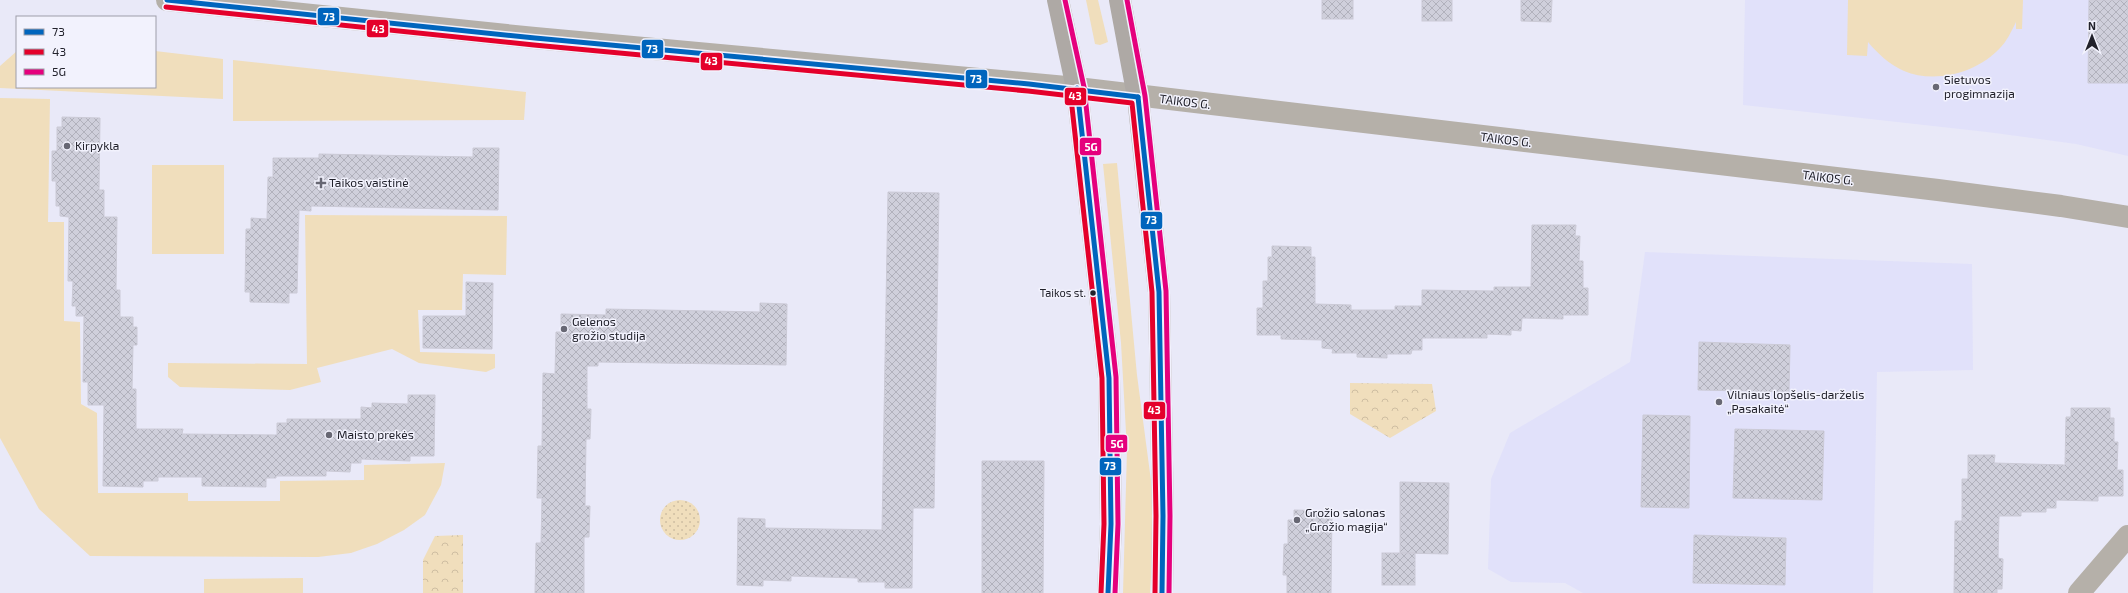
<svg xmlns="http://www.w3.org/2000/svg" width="2128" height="593" font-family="'Exo 2',sans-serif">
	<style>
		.built { fill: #e1e1fa }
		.grass { fill: #f0debc }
		.park { fill: url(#park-crowns) }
		.garden { fill: url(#garden-dots) }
		.building { fill: url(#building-cross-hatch); stroke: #cbcad6 }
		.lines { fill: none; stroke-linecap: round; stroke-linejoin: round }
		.minor { stroke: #b5b0a9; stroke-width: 22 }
		.major { stroke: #aea9a5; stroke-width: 22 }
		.bus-1-casing { stroke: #f2f2fd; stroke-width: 8 }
		.bus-2-casing { stroke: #f2f2fd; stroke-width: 8 }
		.bus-3-casing { stroke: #f2f2fd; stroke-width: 8 }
		.bus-1 { stroke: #0065bd; stroke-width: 5 }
		.bus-2 { stroke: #e4002b; stroke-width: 5 }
		.bus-3 { stroke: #e5007d; stroke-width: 5 }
		.poi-dot { fill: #676773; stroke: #f2f2fd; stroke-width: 1.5 }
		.bus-dot { fill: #21212b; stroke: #f2f2fd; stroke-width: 1.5 }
		.labels { text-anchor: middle; stroke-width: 3; stroke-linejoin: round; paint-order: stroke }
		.bus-label { font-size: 11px; fill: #21212b; stroke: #f2f2fd; text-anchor: end }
		.poi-label { font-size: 12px; fill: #21212b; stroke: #f2f2fd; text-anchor: start }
		.street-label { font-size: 12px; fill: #21212b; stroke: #f2f2fd }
		.line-badge { stroke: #f2f2fd; stroke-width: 1.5 }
		.badge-label { font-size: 11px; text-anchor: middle; font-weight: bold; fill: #fff }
	</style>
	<defs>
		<pattern id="park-crowns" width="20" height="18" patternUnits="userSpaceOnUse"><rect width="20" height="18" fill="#f0debc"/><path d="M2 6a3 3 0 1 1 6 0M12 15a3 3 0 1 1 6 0" fill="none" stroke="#cebea2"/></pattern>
		<pattern id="garden-dots" width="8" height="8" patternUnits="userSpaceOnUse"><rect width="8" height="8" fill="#f0debc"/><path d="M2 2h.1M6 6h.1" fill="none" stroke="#cebea2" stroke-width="1.8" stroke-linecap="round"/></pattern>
		<pattern id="building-cross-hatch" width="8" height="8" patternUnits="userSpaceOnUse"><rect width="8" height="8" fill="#cfcfdb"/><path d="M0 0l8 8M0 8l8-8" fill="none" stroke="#b1b1bc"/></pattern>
	</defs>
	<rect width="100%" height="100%" fill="#e9e9f8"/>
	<g class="built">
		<path d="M1745,0h383v156l-52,-12 -89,-12 -244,-27z"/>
		<path d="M1645,252l327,12 1,106 -96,2 -4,221h-290l-18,-10 -54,-1 -23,-13 3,-90 19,-46 120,-71z"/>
	</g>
	<g class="grass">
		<path d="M1086,0h12l10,42 -8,3 -5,-1z"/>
		<path d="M1848,0h175l-1,29h-6v-7c-5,10 -9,19 -16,26 -23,25 -65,36 -96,23 -15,-7 -26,-17 -36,-29l-1,14 -20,-1z"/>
		<path d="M17,51v36h138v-36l68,8v40l-223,-11v-22z"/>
		<path d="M233,60l293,32 -2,28 -291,1z"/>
		<path d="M0,98l50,1 -2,123h16v99l16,1 1,82 16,9 1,80h90v8h92v-20l84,-1v-15l81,-2 -4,22 -16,30 -21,15 -27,14 -26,9 -33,4 -228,-1 -51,-47 -39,-71z"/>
		<path d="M1117,163l20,212 18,136 -5,82h-27l4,-143 -6,-107 -18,-179z"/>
		<rect x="152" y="165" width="72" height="89"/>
		<path d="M305,215l202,1 -1,59 -43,-1 -1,36h-44l2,42 75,2v14l-9,4 -67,-9 -27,-14 -75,19 4,14 -31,8 -110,-3 -12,-10v-14l139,1z"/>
		<path d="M303,578v15h-99v-14z"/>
	</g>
	<g class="park">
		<path d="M1350,383l82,1 4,27 -46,27 -40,-24z"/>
		<path d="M463,535v58h-40v-33l12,-24z"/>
	</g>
	<circle class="garden" cx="680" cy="520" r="20"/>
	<g class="building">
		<rect x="1322" y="0" width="31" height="19"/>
		<rect x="1422" y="0" width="30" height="21"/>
		<path d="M1521,0h31l-1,22 -30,-1z"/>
		<path d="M2089,0h39v83h-40z"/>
		<path d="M62,117l38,1 -1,72h5v27h13l-1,73h4v27h13v10h4v18h-4l-1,44h4v40h47l-1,5 95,1v-12h10v-4h74v-12l11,1v-5l36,1v-9h27l-1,61h-24v5l-49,-2v4h-10l-1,9 -24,-1v5h-50v2h-10v9l-64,-1v-9h-44v4h-15v6l-40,-1 1,-81h-16v-23h-5l1,-66h-8v-10h-4l1,-25h-5l1,-64 -9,-1v-10h-4v-25h-4v-30h5v-24h5z"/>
		<path d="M473,148h26l-1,62 -187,-4v5l-12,-1 -2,83h-8v10l-39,-1v-10h-5l1,-63h5v-11l16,1 1,-42h5v-19h46v-4l154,3z"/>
		<path d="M888,192l51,1 -5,315h-21l-1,80h-27v-6h-27v-4l-35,-1 -32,-1v5l-28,-1v6l-26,-1 1,-67 27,1v9l117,2z"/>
		<path d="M1532,225h44l-1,11h5l-1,25h4v27h5v27h-25v4l-41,-1 -1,13 -10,-1v5l-24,-1v4h-65v12h-10l-1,4h-24v4l-30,-1v-4h-25l1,-4 -11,-1v-8l-41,-1v-4h-24v-27h6v-27h5v-24h4v-11l39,1v10h4v47l36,1v5h44v-4h27v-16l72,1v-4h37z"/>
		<path d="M466,282l27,1 -1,66 -69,-1v-32h43z"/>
		<path d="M760,303l27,1 -1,61 -188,-3v4h-11v43h4l-1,30h-4l-1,67h5l-1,31h-5v56h-49l1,-50h5l1,-45h-5l1,-52h4l1,-73 12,1 1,-42h5v-18l45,1v-6l154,3z"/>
		<path d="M1699,342l91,3 -1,47 -91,-2z"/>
		<path d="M2071,408h39v10h4v24h4l-1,28h6v26h-25v5l-42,-1v8h-10v4h-25v4h-22l-1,42 5,1 -1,30h-5v4h-43l1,-72h7v-42h6v-24h27l-1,8 71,2 1,-48h5z"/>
		<path d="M1643,415l47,1 -1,92 -48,-1z"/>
		<path d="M1735,429l89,2 -2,69 -89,-2z"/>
		<path d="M982,461h62l-1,132h-61z"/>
		<path d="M1400,482l49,1 -1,71 -48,-1z"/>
		<path d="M1294,510l38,1 -1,82h-44v-18h-4l1,-31h4v-24h6z"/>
		<path d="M1694,535l92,3 -1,47 -92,-2z"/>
		<rect x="1382" y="553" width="33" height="32"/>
	</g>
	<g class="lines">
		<g class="minor">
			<path d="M167,0l368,38 542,50 861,102 123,16 67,11"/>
			<path d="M2079,593l49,-57"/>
		</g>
		<g class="major">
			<path d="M1058,0l19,88 32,290 2,146 -3,69"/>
			<path d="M1120,0l18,97 21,195 4,224 -1,77"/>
		</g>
		<g class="bus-1-casing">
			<g id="bus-1">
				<path d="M167,0l368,38 494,46 109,13"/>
				<path d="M1077,88l32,290 2,146 -3,69"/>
				<path d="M1138,97l21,195 4,224 -1,77"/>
			</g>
		</g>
		<g class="bus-2-casing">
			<g id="bus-2">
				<path d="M166,7l368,38 494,46 104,12 20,189 4,224 -1,77"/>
				<path d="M1070,89l32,289 2,146 -3,69"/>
			</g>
		</g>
		<g class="bus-3-casing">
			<g id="bus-3">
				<path d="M1065,0l19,87 32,290 2,147 -3,69"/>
				<path d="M1127,0l18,96 21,195 4,225 -1,77"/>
			</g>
		</g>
		<use href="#bus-1" class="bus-1"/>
		<use href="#bus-2" class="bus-2"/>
		<use href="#bus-3" class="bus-3"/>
	</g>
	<g class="poi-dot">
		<circle cx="1936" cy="87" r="4"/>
		<circle cx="67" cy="146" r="4"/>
		<path d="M319 177h4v4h4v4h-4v4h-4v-4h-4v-4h4z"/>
		<circle cx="564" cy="329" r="4"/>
		<circle cx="1719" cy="402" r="4"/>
		<circle cx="329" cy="435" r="4"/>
		<circle cx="1297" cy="520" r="4"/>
	</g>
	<circle class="bus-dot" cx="1093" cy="293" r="3.5"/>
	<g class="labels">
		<g class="bus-label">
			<text x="1086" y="297">Taikos st.</text>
		</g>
		<g class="poi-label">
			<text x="1944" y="84">Sietuvos<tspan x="1944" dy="14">progimnazija</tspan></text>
			<text x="75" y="150">Kirpykla</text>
			<text x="329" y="187">Taikos vaistinė</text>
			<text x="572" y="326">Gelenos<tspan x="572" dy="14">grožio studija</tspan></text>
			<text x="1727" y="399">Vilniaus lopšelis-darželis<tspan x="1727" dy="14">„Pasakaitė“</tspan></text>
			<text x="337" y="439">Maisto prekės</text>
			<text x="1305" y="517">Grožio salonas<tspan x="1305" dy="14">„Grožio magija“</tspan></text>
		</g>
		<g class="street-label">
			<text transform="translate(1185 102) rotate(7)" y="4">TAIKOS G.</text>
			<text transform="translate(1506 140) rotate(7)" y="4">TAIKOS G.</text>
			<text transform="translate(1828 178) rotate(7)" y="4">TAIKOS G.</text>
		</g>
	</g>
	<g class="line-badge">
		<rect x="317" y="7" width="23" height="19" rx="4" fill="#0065bd"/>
		<rect x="366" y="19" width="23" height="19" rx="4" fill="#e4002b"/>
		<rect x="641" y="39" width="23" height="20" rx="4" fill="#0065bd"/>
		<rect x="700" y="52" width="23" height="19" rx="4" fill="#e4002b"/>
		<rect x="965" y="69" width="23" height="20" rx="4" fill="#0065bd"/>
		<rect x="1064" y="87" width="23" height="19" rx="4" fill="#e4002b"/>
		<rect x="1079" y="137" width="23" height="19" rx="4" fill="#e5007d"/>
		<rect x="1140" y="211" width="23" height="19" rx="4" fill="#0065bd"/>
		<rect x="1143" y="401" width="23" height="19" rx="4" fill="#e4002b"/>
		<rect x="1105" y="434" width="23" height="19" rx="4" fill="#e5007d"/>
		<rect x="1099" y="457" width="23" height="19" rx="4" fill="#0065bd"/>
	</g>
	<g class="badge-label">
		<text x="329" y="21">73</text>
		<text x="378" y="33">43</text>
		<text x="652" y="53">73</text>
		<text x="711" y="65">43</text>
		<text x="976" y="83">73</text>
		<text x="1075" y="100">43</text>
		<text x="1091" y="151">5G</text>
		<text x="1151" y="224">73</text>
		<text x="1154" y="414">43</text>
		<text x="1117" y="448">5G</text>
		<text x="1110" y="470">73</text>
	</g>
	<rect x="16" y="16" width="140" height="72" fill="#f2f2fd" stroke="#9e9ea9"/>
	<rect x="24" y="29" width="20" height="6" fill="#0065bd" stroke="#9e9ea9"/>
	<text x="52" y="36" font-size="12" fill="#21212b">73</text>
	<rect x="24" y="49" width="20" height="6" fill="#e4002b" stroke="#9e9ea9"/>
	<text x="52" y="56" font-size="12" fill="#21212b">43</text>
	<rect x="24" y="69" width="20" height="6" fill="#e5007d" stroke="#9e9ea9"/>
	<text x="52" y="76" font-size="12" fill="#21212b">5G</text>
	<g transform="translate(2092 36)" stroke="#f2f2fd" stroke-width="3" paint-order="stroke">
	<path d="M0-3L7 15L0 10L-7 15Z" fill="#21212b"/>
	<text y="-6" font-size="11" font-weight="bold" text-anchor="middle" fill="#21212b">N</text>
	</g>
</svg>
